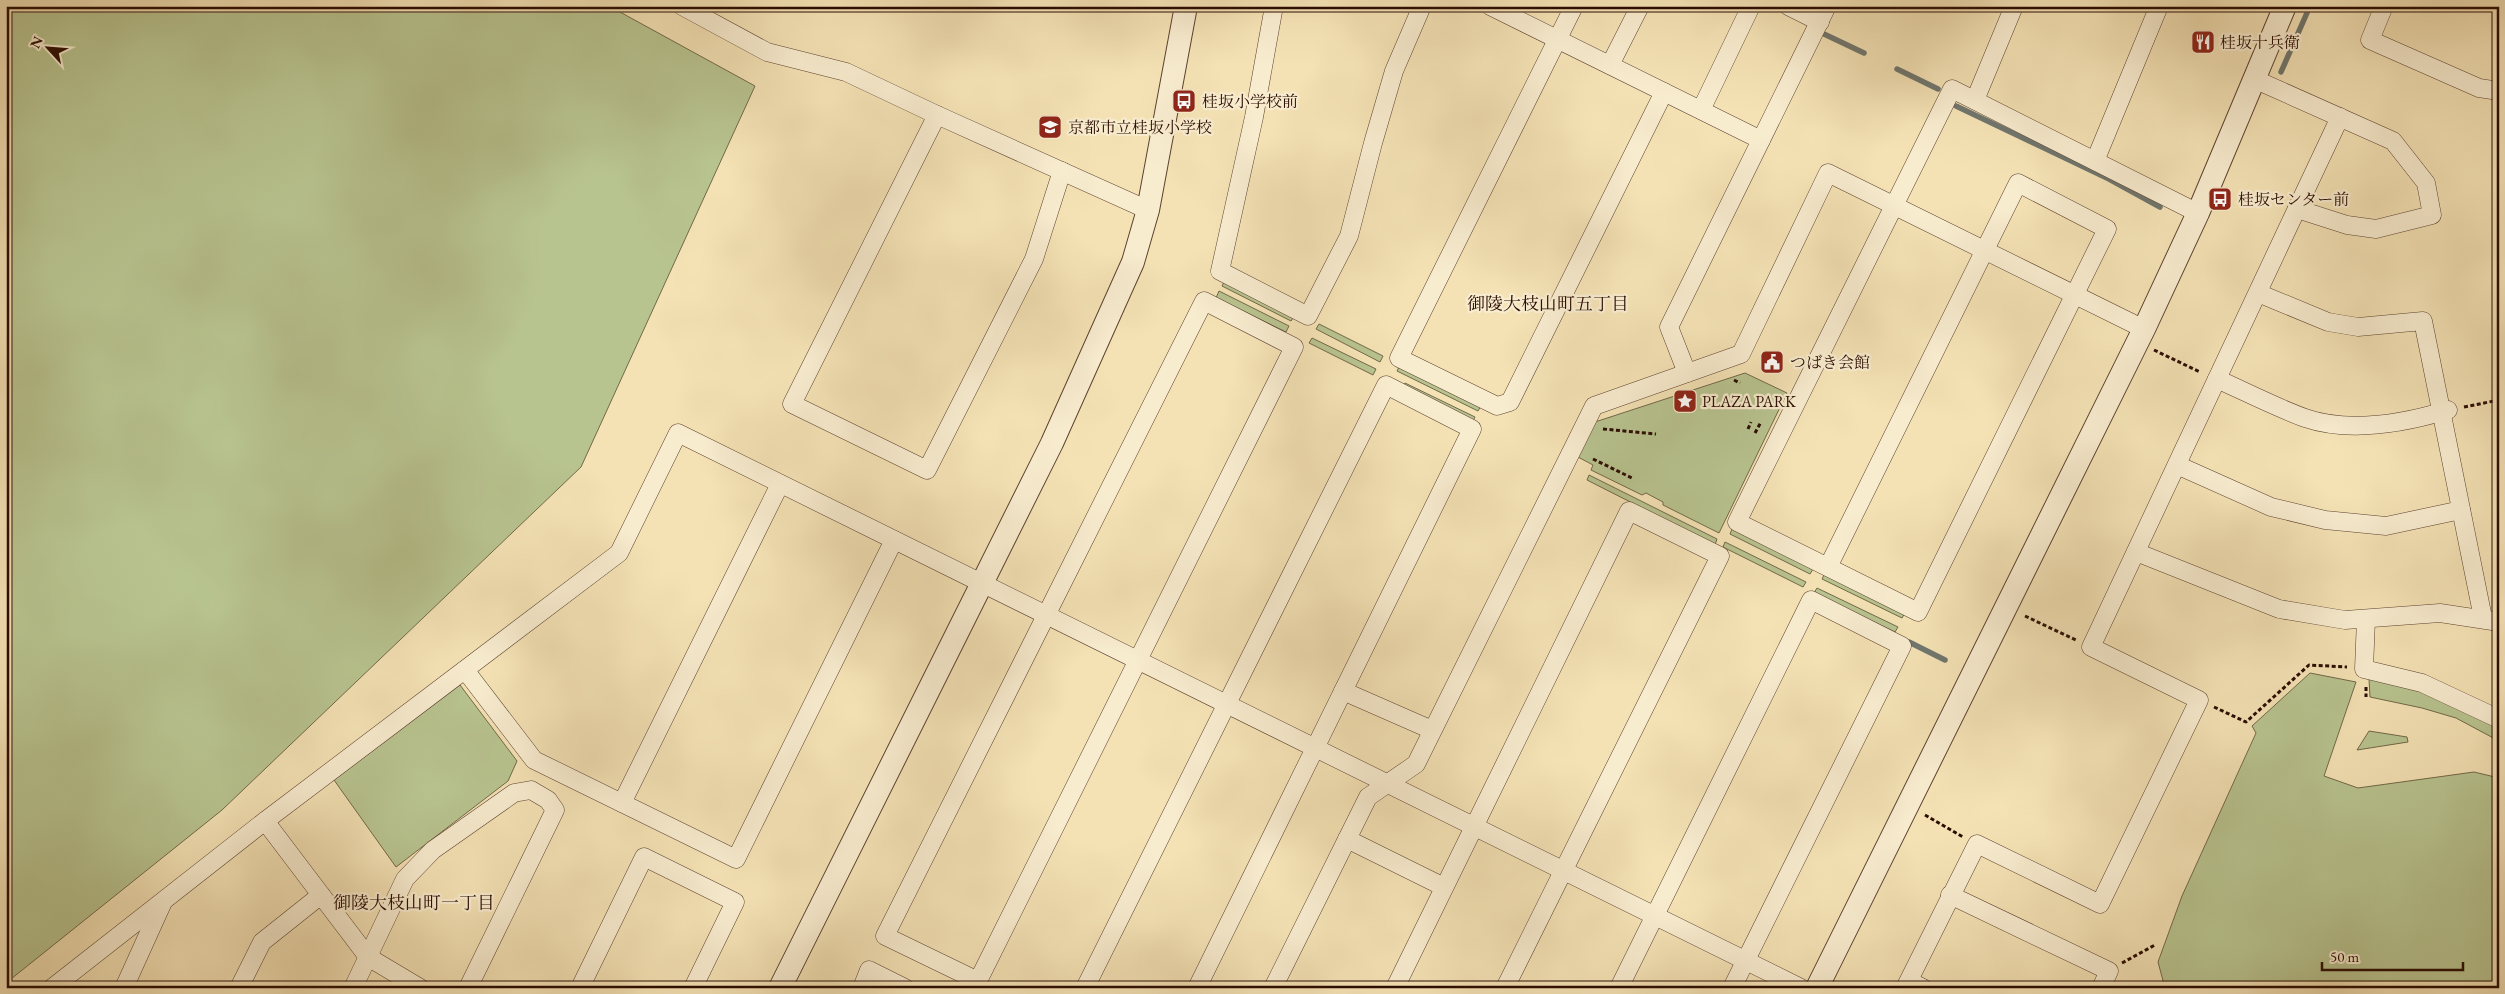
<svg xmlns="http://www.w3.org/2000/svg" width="2505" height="994" font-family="'EB Garamond','Noto Serif JP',serif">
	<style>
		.green { fill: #b8c490; stroke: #726849 }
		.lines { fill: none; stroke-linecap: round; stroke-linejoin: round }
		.stream { stroke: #70766e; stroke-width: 5.5 }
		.minor-casing { stroke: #5d422f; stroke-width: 19 }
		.tertiary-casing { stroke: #5d422f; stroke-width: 24 }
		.path { stroke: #2b0c02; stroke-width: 3; stroke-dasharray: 4 2.5; stroke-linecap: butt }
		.minor { stroke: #f8eccf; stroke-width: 18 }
		.tertiary { stroke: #f8eccf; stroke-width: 22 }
		.labels { text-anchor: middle; stroke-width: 4.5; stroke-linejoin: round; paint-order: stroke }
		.poi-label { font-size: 16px; fill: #2b0c02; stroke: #f8eccf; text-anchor: start }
		.neighbourhood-label { font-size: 18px; fill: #2b0c02; stroke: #f8eccf }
	</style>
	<rect width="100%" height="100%" fill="#f4e2b5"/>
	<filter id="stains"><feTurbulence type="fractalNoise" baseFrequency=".004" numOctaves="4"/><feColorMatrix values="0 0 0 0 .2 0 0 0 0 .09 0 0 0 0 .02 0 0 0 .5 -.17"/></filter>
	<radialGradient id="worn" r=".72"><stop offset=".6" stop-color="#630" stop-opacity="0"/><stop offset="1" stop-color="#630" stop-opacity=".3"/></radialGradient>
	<g class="green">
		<path d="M6,6h603l146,80 -174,381 -359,343 -216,173z"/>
		<path d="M1225,280l70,35 -4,6 -69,-35z"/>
		<path d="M1219,291l70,35 -3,6 -70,-34z"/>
		<path d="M1319,324l64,32 -3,6 -64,-33z"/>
		<path d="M1312,338l64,31 -3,6 -64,-32z"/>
		<path d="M1400,365l82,39 -4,7 -81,-40z"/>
		<path d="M1745,373l42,20 -68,140 -56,-28v-3l-17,-9 -4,2 -51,-25 2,-5 -15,-8 17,-35z"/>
		<path d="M1405,383l70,34 -3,6 -70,-34z"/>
		<path d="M1589,475l128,64 -2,6 -128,-65z"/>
		<path d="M1732,529l81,40 -3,5 -80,-40z"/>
		<path d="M1725,542l81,40 -3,5 -80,-40z"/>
		<path d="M1825,573l80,40 -3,5 -80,-39z"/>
		<path d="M1817,588l81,39 -3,5 -81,-39z"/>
		<path d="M2310,673l46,9 -32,94 34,12 116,-16 25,6v210h-334l-7,-26 24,-66 74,-163 -4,-7z"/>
		<path d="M2369,679l43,9 58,24 29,16v13l-43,-23 -34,-10 -52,-11z"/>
		<path d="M460,685l57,76 -9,20 -112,86 -62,-87z"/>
		<path d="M2369,731l38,6 1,5 -51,8z"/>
	</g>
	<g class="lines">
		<g class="stream">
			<path d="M1824,34l40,19"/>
			<path d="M1897,69l41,20"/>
			<path d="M2281,72l29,-66"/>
			<path d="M1956,106l153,73 51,28"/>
			<path d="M1909,642l36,18"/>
		</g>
		<g class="minor-casing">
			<g id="minor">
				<path d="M682,6l85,46 79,20 91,43 211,95"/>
				<path d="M1274,6l-20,111 -34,154 88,45 41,-80 24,-93 21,-72 28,-65"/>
				<path d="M1490,6l271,134"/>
				<path d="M1574,6l-175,352 98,48 13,-4 154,-310"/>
				<path d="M1788,6l32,16"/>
				<path d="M2384,6l-14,34 109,48 20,3"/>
				<path d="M1610,65l30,-59"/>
				<path d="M2254,79l139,62 33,42 6,32 -56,14 -29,-4 -50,-16"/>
				<path d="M1975,100l39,-94"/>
				<path d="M1701,110l50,-104"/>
				<path d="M937,115l-145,289 135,66 107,-211 28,-88"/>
				<path d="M2095,161l64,-155"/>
				<path d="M2258,293l70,29 30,5 65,-6 60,297"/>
				<path d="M1204,301l90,46 -316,634 -93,-45z"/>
				<path d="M1687,373l-18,-46 158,-321"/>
				<path d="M2217,379c29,13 58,28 88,39 44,15 100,5 143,-8"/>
				<path d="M2177,465l94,42 54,13 61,6 75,-16"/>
				<path d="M2136,552l143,57 66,11 95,-7 59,9"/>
				<path d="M1828,567l190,-384 89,46 -189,383 -181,-90 215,-433 246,124"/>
				<path d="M2366,619l-2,50 58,14 77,36"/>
				<path d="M465,670l69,90 202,99 158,-319"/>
				<path d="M1343,691l89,39"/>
				<path d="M622,803l158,-319"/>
				<path d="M265,821l103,136 52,31"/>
				<path d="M1347,839l97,48"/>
				<path d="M1950,895l159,76 -8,17"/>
				<path d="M1909,981l14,7"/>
				<path d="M52,988l213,-167 354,-268 59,-120 1123,555"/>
				<path d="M124,988l38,-84"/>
				<path d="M239,988l23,-46 59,-47"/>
				<path d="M353,988l52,-109 28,-29 81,-57 17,-3 17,10 7,10 -87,178"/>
				<path d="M580,988l64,-131 91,45 -42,86"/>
				<path d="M862,988l7,-18 36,18"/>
				<path d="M1085,988l301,-603 86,44 -275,559"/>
				<path d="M1273,988l95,-191 48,-33 178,-358 147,-52 87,-181 316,156"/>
				<path d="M1395,988l234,-477 91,45 -215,432"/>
				<path d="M1619,988l192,-388 91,46 -170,342"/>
				<path d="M1905,988l72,-144 123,60 99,-204 -108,-53 249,-530"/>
			</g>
		</g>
		<g class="tertiary-casing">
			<g id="tertiary">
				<path d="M780,988l272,-545 81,-181 15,-52 38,-204"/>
				<path d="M1817,988l327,-659 54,-116 87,-207"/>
			</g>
		</g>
		<g class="path">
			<path d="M2154,350l46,22"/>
			<path d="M1734,380l6,3"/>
			<path d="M2464,407l35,-7"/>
			<path d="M1603,429l53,5"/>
			<path d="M1748,429l3,-7"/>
			<path d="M1755,433l6,-11"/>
			<path d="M1593,459l39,19"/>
			<path d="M2025,616l51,24"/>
			<path d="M2366,687v10"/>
			<path d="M2214,707l32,15 63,-57 38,2"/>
			<path d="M1925,815l38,22"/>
			<path d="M2122,963l33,-18"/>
		</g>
		<use href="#minor" class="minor"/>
		<use href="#tertiary" class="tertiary"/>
	</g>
	<defs>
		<g id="restaurant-square" transform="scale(1.25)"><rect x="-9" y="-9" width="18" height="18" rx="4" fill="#8f2418" stroke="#f8eccf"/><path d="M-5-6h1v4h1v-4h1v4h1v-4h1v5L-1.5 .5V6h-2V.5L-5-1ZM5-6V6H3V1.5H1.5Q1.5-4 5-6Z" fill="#fff"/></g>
		<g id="bus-square" transform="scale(1.25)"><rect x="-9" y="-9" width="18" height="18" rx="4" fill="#8f2418" stroke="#f8eccf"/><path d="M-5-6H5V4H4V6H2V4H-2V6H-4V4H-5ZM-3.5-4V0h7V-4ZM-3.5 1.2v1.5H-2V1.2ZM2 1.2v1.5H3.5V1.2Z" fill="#fff"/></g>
		<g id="school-square" transform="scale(1.25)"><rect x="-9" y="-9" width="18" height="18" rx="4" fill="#8f2418" stroke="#f8eccf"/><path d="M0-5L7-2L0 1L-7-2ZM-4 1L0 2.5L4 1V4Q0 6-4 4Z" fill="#fff"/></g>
		<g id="civic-square" transform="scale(1.25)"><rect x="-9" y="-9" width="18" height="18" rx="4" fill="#8f2418" stroke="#f8eccf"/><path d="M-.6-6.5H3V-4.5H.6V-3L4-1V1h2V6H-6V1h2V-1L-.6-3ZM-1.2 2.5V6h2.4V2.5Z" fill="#fff"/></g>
		<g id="sight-square" transform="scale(1.25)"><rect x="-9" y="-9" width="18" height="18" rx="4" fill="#8f2418" stroke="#f8eccf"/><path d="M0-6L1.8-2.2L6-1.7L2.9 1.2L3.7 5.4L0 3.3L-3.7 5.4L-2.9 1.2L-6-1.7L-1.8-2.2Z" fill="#fff"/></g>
	</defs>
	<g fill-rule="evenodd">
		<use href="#restaurant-square" x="2203" y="42"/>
		<use href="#bus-square" x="1184" y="101"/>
		<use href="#school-square" x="1050" y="127"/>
		<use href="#bus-square" x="2220" y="199"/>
		<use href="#civic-square" x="1772" y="362"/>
		<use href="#sight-square" x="1685" y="401"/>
	</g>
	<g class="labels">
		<g class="poi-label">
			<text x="2220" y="48">桂坂十兵衛</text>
			<text x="1202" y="107">桂坂小学校前</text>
			<text x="1068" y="133">京都市立桂坂小学校</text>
			<text x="2238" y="205">桂坂センター前</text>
			<text x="1790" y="368">つばき会館</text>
			<text x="1702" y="407">PLAZA PARK</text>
		</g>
		<g class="neighbourhood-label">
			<text x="1548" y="310">御陵大枝山町五丁目</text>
			<text x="414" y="909">御陵大枝山町一丁目</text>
		</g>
	</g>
	<rect width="2505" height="994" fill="none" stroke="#f4e2b5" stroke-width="25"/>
	<rect x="8" y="8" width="2490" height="979" fill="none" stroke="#2b0c02" stroke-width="2.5"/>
	<rect x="12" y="12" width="2480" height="969" fill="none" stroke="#2b0c02"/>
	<g transform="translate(48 48) rotate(296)" stroke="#f8eccf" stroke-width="4" paint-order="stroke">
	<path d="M0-4L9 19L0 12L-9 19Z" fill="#2b0c02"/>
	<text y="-8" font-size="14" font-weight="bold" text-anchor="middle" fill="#2b0c02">N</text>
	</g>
	<path d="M2322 962v8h141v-8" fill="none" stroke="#2b0c02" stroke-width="2.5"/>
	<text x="2330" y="962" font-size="15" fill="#2b0c02" stroke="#f8eccf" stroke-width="4" paint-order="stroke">50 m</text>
	<rect width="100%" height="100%" filter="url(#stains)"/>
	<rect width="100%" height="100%" fill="url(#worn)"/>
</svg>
